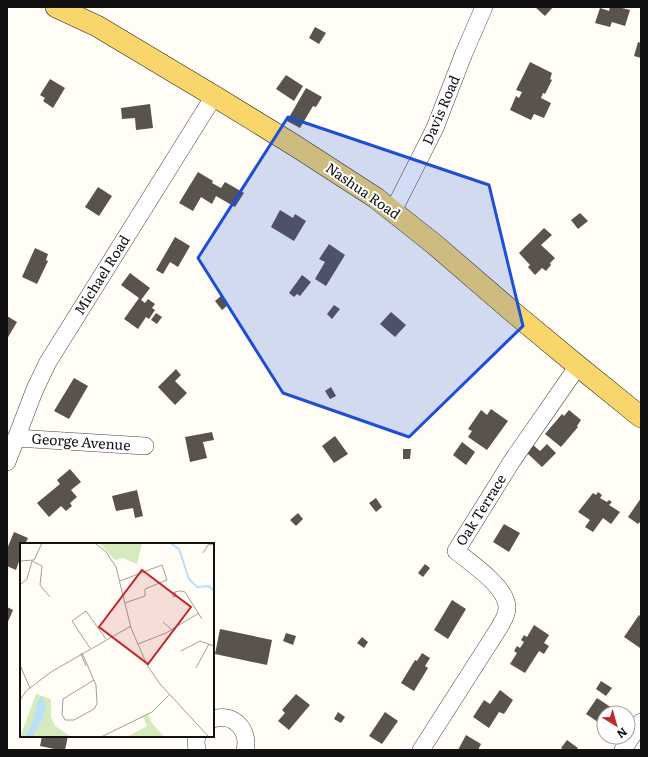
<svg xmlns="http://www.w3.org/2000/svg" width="648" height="757" font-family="Literata,serif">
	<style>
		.building { fill: #5a524d }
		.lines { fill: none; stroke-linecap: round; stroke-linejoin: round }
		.minor-casing { stroke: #444; stroke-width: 18 }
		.major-casing { stroke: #222; stroke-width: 22 }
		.minor { stroke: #fff; stroke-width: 17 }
		.major { stroke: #f9d66b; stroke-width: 21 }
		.marked { fill: #1d4ed8; fill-opacity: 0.2; stroke: #1d4ed8; stroke-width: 3; stroke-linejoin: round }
		.labels { text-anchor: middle; stroke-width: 4; stroke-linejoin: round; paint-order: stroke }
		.street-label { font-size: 14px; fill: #111; stroke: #fff }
		.inset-river { fill: none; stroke: #b9e0f7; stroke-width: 2 }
		.inset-road { fill: none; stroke: #a09f9a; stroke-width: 1 }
		.view { fill: #c4262e; fill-opacity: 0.15; stroke: #c4262e; stroke-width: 2 }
		.inset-edge { fill: none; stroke: #111; stroke-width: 2 }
	</style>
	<rect width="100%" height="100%" fill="#fffdf5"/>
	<g class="building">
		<path d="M535,7h18l-8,9z"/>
		<path d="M610,7h12v1l8,2 -5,16 -13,-4 -2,5 -15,-4 5,-15 9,3z"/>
		<path d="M315,27l11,6 -7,11 -10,-6z"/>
		<path d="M638,42l3,1v15l-7,-2z"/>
		<path d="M530,62l22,11 -2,6 2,1 -7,14 -2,-1 -2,5 10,5 -7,15 -10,-4 -3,6 -21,-10 6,-14 3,2 3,-6 -6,-2z"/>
		<path d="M286,75l17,11 -9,15 -18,-12z"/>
		<path d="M50,79l15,9 -12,20 -10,-7 2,-3 -5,-3z"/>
		<path d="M306,88l16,9 -6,10 -3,-1 -13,22 -13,-7z"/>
		<path d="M150,104l3,24 -17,2 -1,-12 -13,1 -1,-11z"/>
		<path d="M198,172l15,9 -1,2 9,5 4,-6 19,11 -9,14 -19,-11 -4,8 -11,-7 -8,14 -14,-8z"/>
		<path d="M98,187l14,9 -13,20 -14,-9z"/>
		<path d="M280,210l13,8 2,-4 11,7 -12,20 -23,-14z"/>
		<path d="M580,213l8,8 -10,8 -7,-9z"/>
		<path d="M544,228l8,7 -11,10 14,13 -5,5 1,2 -5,6 -4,-3 -7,7 -7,-8 2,-2 -11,-12z"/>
		<path d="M175,237l15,9 -12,21 -8,-5 -7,12 -7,-4z"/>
		<path d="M329,244l16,11 -19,31 -11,-7 10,-17 -6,-3z"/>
		<path d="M35,248l13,6 -2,6 2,1 -11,23 -15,-7z"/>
		<path d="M130,273l20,15 -9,12 4,3 3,-4 7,5 -3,4 3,2 -6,9 -3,-2 -8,12 -14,-10 15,-21 -18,-13z"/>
		<path d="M302,275l9,7 -11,14 -3,-2 -3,3 -5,-4z"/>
		<path d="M221,296l7,9 -6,5 -7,-9z"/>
		<path d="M334,305l6,4 -8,10 -5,-5z"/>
		<path d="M391,312l15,13 -11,12 -15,-13z"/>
		<path d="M156,313l6,4 -5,7 -6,-4z"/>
		<path d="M7,316l10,6 -10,17z"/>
		<path d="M176,369l5,6 -6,6 12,12 -12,12 -17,-18z"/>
		<path d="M74,378l14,8 -19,33 -15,-8z"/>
		<path d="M331,387l5,9 -6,3 -5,-8z"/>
		<path d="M491,409l17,12 -21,29 -19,-13 4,-6 -4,-2 13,-19 6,5z"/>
		<path d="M569,410l12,10 -4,6 1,1 -17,20 -16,-13 17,-20 2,2z"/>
		<path d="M212,432l2,8 -11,2 4,16 -17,4 -5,-25z"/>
		<path d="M335,436l13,18 -14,9 -12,-17z"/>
		<path d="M462,442l13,10 -9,13 -13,-10z"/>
		<path d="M547,444l9,9 -14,14 -16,-15 7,-7 7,6z"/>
		<path d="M403,449h8l-1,10h-7z"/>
		<path d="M70,469l11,13 -10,8 6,7 -7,6 2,3 -6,5 -5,-5 -12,11 -12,-14 23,-19 -3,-4z"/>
		<path d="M137,490l6,26 -8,2 -2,-10 -17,3 -4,-15z"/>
		<path d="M598,492l4,3 -2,3 7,4 2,-2 3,2 -3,3 11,7 -9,12 -8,-6 -10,14 -8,-5 5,-7 -12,-8 15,-19 3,2z"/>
		<path d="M376,498l6,9 -6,5 -7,-9z"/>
		<path d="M641,498v23l-3,3 -10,-7z"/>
		<path d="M298,513l5,6 -7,7 -6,-6z"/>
		<path d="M504,524l16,9 -11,19 -16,-10z"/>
		<path d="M14,532l14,6 -3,6h-4v12l-5,14 -9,-4v-17z"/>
		<path d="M425,564l5,4 -7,9 -5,-4z"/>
		<path d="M452,600l14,9 -18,30 -14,-9z"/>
		<path d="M7,607l6,3 -6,14z"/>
		<path d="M639,615l2,2v29l-1,2 -16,-11z"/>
		<path d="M534,625l15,10 -5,8 5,3 -5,8 -5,-3 -14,22 -15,-9 7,-11 -3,-2 3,-5 3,2 4,-6 -3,-2 3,-5 3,2z"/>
		<path d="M220,629l52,11 -5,25 -52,-11z"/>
		<path d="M286,633l10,3 -3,9 -10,-4z"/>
		<path d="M362,637l6,5 -4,6 -7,-5z"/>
		<path d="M422,653l8,5 -5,8 3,2 -14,23 -13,-8 14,-23 2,1z"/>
		<path d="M601,681l11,7 -6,8 -10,-7z"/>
		<path d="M500,690l13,10 -9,14 -5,-2 -10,16 -16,-11 11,-17 6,4z"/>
		<path d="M296,694l14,11 -21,25 -11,-9 7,-8 -3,-3z"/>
		<path d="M597,698l15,10 -4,5h-4v7l-3,4 -15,-10z"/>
		<path d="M338,712l7,5 -4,6 -7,-4z"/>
		<path d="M385,712l13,9 -16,23 -13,-8z"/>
		<path d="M466,735l15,9 -3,6h-20z"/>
		<path d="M42,736h26l-3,14h-6l-19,-4z"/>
		<path d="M567,740l11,8 -2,2h-12l-3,-2z"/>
	</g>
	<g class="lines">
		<g class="minor-casing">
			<g id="minor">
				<path d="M393,211l42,-83 29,-75 20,-46"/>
				<path d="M16,438l129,8"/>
				<path d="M7,462l28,-73 13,-27 166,-266"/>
				<path d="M213,719c20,-7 37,11 32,31"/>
				<path d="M197,736l-1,6 1,8"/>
				<path d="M421,750l78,-122c3,-6 8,-12 8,-20 1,-20 -36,-45 -51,-57l56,-90 66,-95"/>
				<path d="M623,750l18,-28"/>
			</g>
		</g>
		<g class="major-casing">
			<path id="major" d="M56,7l41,19 117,70 80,49 82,53 58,46 80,69 64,53 63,51"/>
		</g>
		<use href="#minor" class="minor"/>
		<use href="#major" class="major"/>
	</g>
	<path class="marked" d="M288,117l201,68 34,141 -114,111 -126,-44 -85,-135z"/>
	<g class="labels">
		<g class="street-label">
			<text transform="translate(441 110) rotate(-67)" y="5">Davis Road</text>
			<text transform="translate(363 191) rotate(35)" y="5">Nashua Road</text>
			<text transform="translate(102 275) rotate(-58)" y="5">Michael Road</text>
			<text transform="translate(81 442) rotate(4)" y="5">George Avenue</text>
			<text transform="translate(481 510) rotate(-58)" y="5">Oak Terrace</text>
		</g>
	</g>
	<g transform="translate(20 543)">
		<rect width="194" height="194" fill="#fffdf5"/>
		<path d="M122,0l-5,21 -14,-6 -8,2 -15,-16zM16,151l15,5v18l4,9 15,10 -50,1zM128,171l4,9 12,14h-37l20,-11 -4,-9z" fill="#d5ebbd"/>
		<path d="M22,153l4,11 -4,13 -10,17h-8l7,-11 7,-25z" fill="#b9e0f7"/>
		<path class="inset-river" d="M150,0l9,6 10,30 8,8 12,-1 5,5"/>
		<path class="inset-road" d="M75,0l11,9 10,15 15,61 16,37 13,19 49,53M183,10l5,-8 6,-1M0,18l14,-1 8,-17M100,38l42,-16 5,15 -22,9v7l-20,7M0,42l7,-6 5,-18 10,5 -2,19 10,12M155,49l1,4 -3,1v-4l2,-1 5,-1h2l3,1 17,27M143,79l9,8M118,101l28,-11 33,-20M70,105l-18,-27 14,-10 20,28M161,108l19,-10 14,5M61,110l2,2 13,30 1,19 -3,5 -20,11h-9l-3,-6 1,-15 31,-19M61,111l5,12M0,122l10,23M176,125l13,-24M0,157l6,-9 25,-19 80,-46M81,194l51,-25 17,-17"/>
		<path class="view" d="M122,27l49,37 -43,57 -49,-37z"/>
		<rect width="194" height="194" class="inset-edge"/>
	</g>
	<rect width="648" height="757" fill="none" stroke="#111111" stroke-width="16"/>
	<g transform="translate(616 725) rotate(143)"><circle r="19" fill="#ffffff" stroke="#a0a0a0"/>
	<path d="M0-3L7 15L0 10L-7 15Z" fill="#c4262e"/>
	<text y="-6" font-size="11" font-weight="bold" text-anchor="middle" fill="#111111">N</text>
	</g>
</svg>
